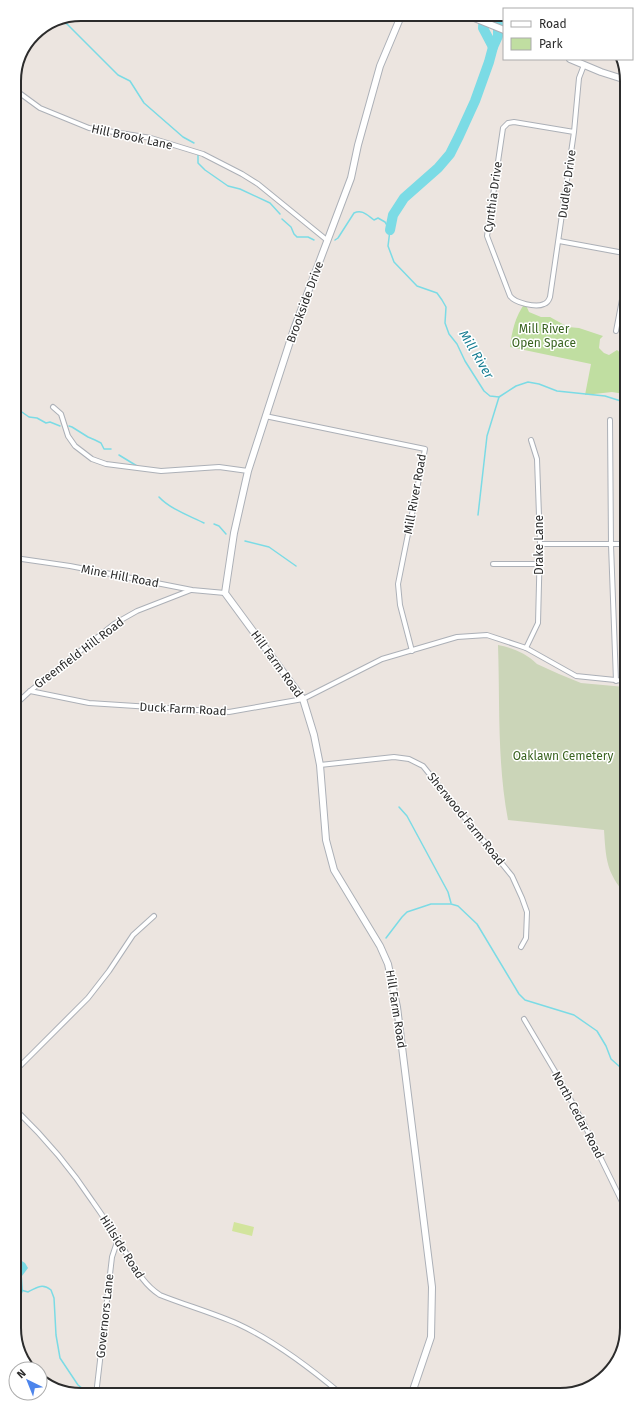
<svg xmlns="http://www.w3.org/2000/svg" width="641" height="1409" font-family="'Fira Sans',sans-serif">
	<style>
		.green { fill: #c0dea1 }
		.cemetery { fill: #cbd5b8 }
		.pitch { fill: #d2e49d }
		.water { fill: #7bdbe5 }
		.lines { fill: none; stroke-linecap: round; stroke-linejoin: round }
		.stream { stroke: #7bdbe5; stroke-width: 1.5 }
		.river { stroke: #7bdbe5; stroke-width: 10 }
		.minor-casing { stroke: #acb0b7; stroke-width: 6 }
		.secondary-casing { stroke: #acb0b7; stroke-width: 8 }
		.minor { stroke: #fff; stroke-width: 4 }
		.secondary { stroke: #fff; stroke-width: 6 }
		.labels { text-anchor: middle; stroke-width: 3; stroke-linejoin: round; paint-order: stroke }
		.street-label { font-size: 12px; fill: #2c2c2c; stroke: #fff }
		.park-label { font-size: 12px; fill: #3a6421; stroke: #fff }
		.water-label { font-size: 13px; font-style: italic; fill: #187e93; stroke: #fff }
		.rim { fill: none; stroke: #2c2c2c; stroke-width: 2 }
	</style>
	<rect width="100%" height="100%" fill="#ece5e0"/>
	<path class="green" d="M525,303l4,9 12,5h9l18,10 11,1 24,8 -3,3 -1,9 5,5 5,2 8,-5 7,6v38l-12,-2 -27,3 6,-31 -81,-17c2,-16 5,-30 15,-44z"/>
	<path class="cemetery" d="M498,645c15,3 28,8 39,19l22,10 22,9 44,4 1,208c-20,-23 -20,-36 -22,-65l-96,-10c-11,-58 -8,-117 -10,-175z"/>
	<path class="pitch" d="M234,1222l20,5 -2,9 -20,-5z"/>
	<path class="water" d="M17,1258l8,5 3,5 -6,8 1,15 -3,8 -3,1z"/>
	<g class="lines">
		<g class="stream">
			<path d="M55,19l12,5 51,51 12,6 14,22 39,34 11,6"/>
			<path d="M198,155v8l7,7 23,16 12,3 30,14 10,11"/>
			<path d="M282,219l9,8 3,7 3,3h11l6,3"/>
			<path d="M335,240l3,-2 16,-25c8,-4 13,2 20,7l4,-2 7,4 5,8 -2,16 6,16 23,24 20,7 5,7 4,7 -1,16 4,11 8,10 8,17 19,30 6,5 9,1 17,-11 12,-4 11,2 18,7 48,5 19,6"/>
			<path d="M15,411l4,-1 10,7 8,1 9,5 4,-1 10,4"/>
			<path d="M69,426l3,1 16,10 7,3 6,3 3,6h7"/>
			<path d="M119,455l18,11"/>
			<path d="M159,497c11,12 31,19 45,26"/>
			<path d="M478,515l9,-79 12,-39"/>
			<path d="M214,524l5,2 7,8"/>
			<path d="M245,541l24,6 27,19"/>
			<path d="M399,807l8,9 41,76 3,11"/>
			<path d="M386,938l16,-21 5,-5 24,-8h20l7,2 19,18 42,70 6,6 49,15 23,16 9,15 5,13 9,8 6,1"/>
			<path d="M21,1290l7,2c9,-5 15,-9 23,-2l3,8 2,37 4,23 18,27 13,10"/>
		</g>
		<g class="river">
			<path d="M484,15l-1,13 10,19"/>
			<path d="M390,230l3,-15 11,-17 34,-30 12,-14 9,-18 16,-35 14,-39 4,-15 5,-11v-17l-3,-4"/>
		</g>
		<g class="minor-casing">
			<g id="minor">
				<path d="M14,89l26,19 49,20 62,10 52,16 39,20 16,10 70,57"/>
				<path d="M574,132l-60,-10 -6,1 -5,5 -16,108 23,60c5,7 26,12 34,8 3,-1 5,-4 6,-7l24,-165 5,-54 5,-13"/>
				<path d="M559,241l65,12"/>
				<path d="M616,331l8,-42"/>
				<path d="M53,407l8,7 7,22 7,10 17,13 14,5 55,7 58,-4 29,4"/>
				<path d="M265,416l160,33 -27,135 2,21 12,46"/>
				<path d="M610,420l1,125 5,136"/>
				<path d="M540,544h85"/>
				<path d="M15,558l55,8 122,24 33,3"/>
				<path d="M493,564h46"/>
				<path d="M526,648l12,-25 2,-79 -3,-85 -6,-19"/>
				<path d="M30,691l59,12 140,9 74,-13 79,-40 75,-22 30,-2 39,13 50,28 49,5"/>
				<path d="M16,704l14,-13 84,-67 23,-13 54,-21"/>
				<path d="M320,765l74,-8 15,2 14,7 89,110 10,22 5,14 -1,26 -5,9"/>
				<path d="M524,1019l32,54 29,53 42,86"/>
				<path d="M17,1069l71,-71 21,-27 24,-36 21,-19"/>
				<path d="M17,1111c30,29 53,56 76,91 10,14 19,28 28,43 12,18 20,38 39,50 25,10 53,18 78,29 37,17 71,43 102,69"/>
				<path d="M96,1395l16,-138 6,-18"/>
			</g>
		</g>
		<g class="secondary-casing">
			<g id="secondary">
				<path d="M467,15l37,15"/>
				<path d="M401,16l-21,50 -22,79 -7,33 -57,151 -46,142 -14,62 -9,60 78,106 11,36 6,30 6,75 8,30 46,76 8,18 9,43 35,280 -1,50 -19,56"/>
				<path d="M570,59l31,13 22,7"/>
			</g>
		</g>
		<use href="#minor" class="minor"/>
		<use href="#secondary" class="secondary"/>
	</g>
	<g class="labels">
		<g class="street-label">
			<text transform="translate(132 137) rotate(12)" y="4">Hill Brook Lane</text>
			<text transform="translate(567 184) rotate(-82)" y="4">Dudley Drive</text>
			<text transform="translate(493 197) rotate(-82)" y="4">Cynthia Drive</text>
			<text transform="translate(305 302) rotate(-70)" y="4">Brookside Drive</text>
			<text transform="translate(415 494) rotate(-80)" y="4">Mill River Road</text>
			<text transform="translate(539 545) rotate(-90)" y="4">Drake Lane</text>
			<text transform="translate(120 576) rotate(11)" y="4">Mine Hill Road</text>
			<text transform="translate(79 653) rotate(-37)" y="4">Greenfield Hill Road</text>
			<text transform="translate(277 664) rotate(54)" y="4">Hill Farm Road</text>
			<text transform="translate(183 709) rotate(3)" y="4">Duck Farm Road</text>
			<text transform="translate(466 819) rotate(51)" y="4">Sherwood Farm Road</text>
			<text transform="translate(396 1009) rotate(81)" y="4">Hill Farm Road</text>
			<text transform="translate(578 1115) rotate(62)" y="4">North Cedar Road</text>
			<text transform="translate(122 1247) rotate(58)" y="4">Hillside Road</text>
			<text transform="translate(105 1316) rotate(-84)" y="4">Governors Lane</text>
		</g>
		<g class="park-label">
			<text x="544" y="333">Mill River<tspan x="544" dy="14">Open Space</tspan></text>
			<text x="563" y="760">Oaklawn Cemetery</text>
		</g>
		<g class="water-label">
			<text transform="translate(477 354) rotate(59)" y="5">Mill River</text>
		</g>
	</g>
	<path d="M0 0H641V1409H0ZM81 21H560A60 60 0 0 1 620 81V1328A60 60 0 0 1 560 1388H81A60 60 0 0 1 21 1328V81A60 60 0 0 1 81 21Z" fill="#fff" fill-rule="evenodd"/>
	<path class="rim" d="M81 21H560A60 60 0 0 1 620 81V1328A60 60 0 0 1 560 1388H81A60 60 0 0 1 21 1328V81A60 60 0 0 1 81 21Z"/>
	<rect x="503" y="8" width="130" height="52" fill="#ffffff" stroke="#ababab"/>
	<rect x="511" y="21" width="20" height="6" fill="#ffffff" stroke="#ababab"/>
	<text x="539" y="28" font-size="12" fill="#2c2c2c">Road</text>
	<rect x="511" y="38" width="20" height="12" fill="#c0dea1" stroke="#ababab"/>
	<text x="539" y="48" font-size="12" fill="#2c2c2c">Park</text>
	<g transform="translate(28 1381) rotate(317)"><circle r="19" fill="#ffffff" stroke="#ababab"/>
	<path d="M0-3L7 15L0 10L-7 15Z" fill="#4d85ec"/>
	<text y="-6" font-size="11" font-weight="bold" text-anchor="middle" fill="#2c2c2c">N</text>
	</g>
</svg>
